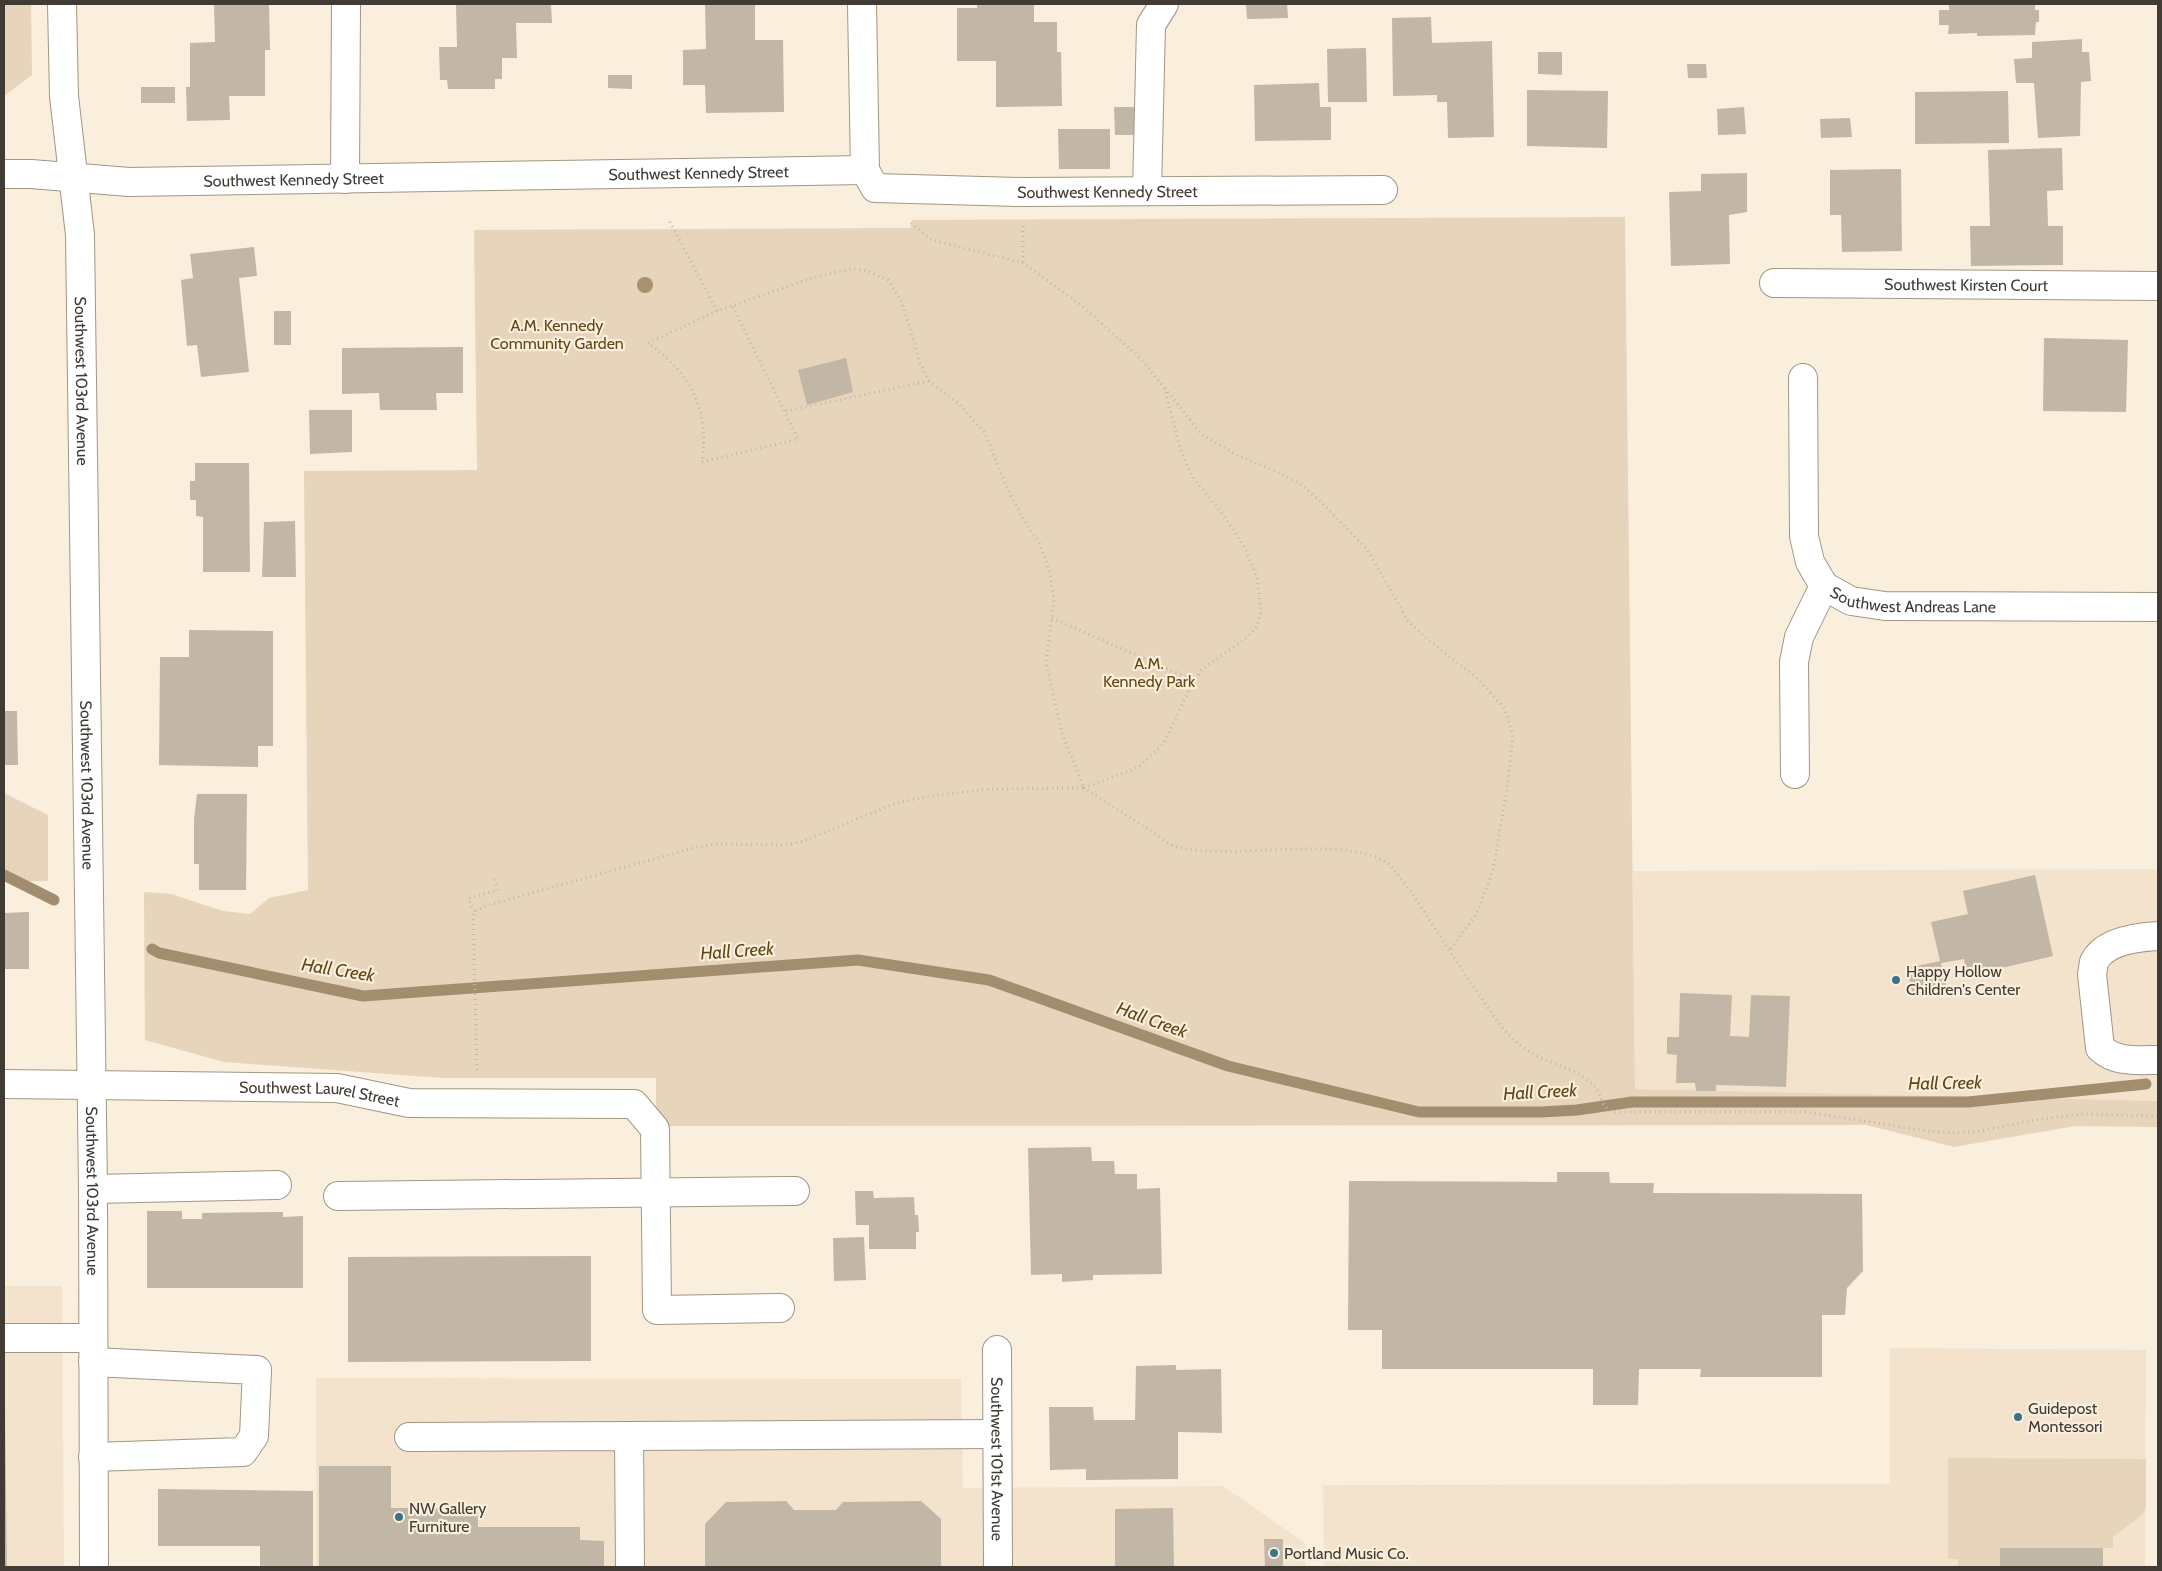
<svg xmlns="http://www.w3.org/2000/svg" width="2162" height="1571" font-family="Cabin,sans-serif">
	<style>
		.built { fill: #f3e3cc }
		.green { fill: #e6d4bb }
		.lines { fill: none; stroke-linecap: round; stroke-linejoin: round }
		.stream { stroke: #a28d6e; stroke-width: 11 }
		.building { fill: #c2b6a6 }
		.minor-casing { stroke: #a19686; stroke-width: 30 }
		.path { stroke: #c2b8aa; stroke-width: 3; stroke-dasharray: 1 4; stroke-linecap: butt }
		.minor { stroke: #fff; stroke-width: 28 }
		.tree { fill: #a8926f }
		.poi-dot { fill: #38738b; stroke: #faeedd; stroke-width: 2 }
		.labels { text-anchor: middle; stroke-width: 4.5; stroke-linejoin: round; paint-order: stroke }
		.street-label { font-size: 16px; fill: #403b34; stroke: #faeedd }
		.park-label { font-size: 16px; fill: #644615; stroke: #faeedd }
		.poi-label { font-size: 16px; fill: #403b34; stroke: #faeedd; text-anchor: start }
		.water-label { font-size: 18px; font-style: italic; fill: #634615; stroke: #faeedd }
	</style>
	<rect width="100%" height="100%" fill="#faeedd"/>
	<g class="built">
		<path d="M2158,869v232l-523,-12 -2,-218z"/>
		<path d="M4,1286h58l2,281h-60z"/>
		<path d="M1890,1348l256,2 -1,217h-821l-1,-82 567,-1z"/>
		<path d="M316,1378l645,1 2,109 260,-2 82,57v24h-989z"/>
	</g>
	<g class="green">
		<path d="M4,4h27l1,71 -28,21z"/>
		<path d="M1625,217l10,872 523,12v26l-83,-1 -121,21 -88,-22 -1210,1v-48h-213l-219,-16 -79,-22 -1,-148 27,2 52,17 27,3 19,-16 39,-8 -4,-419 173,-1 -3,-240 437,-2 1,-8z"/>
		<path d="M4,793l44,22v66l-44,1z"/>
		<path d="M1948,1458l198,1v48l-3,7 -30,23v11h-113v19h-42v-8h-10z"/>
	</g>
	<g class="lines">
		<g class="stream">
			<path d="M4,875l50,25"/>
			<path d="M152,949l7,4 204,43 495,-36 131,20 239,86 191,46h122l36,-2 55,-8h336l178,-18"/>
		</g>
	</g>
	<g class="building">
		<path d="M221,4h48l1,46h-5v46h-36l1,24 -43,1 -1,-34h4v-44l25,-1 -1,-37z"/>
		<path d="M456,4h95l1,19h-36l1,35h-15v21h-7v10h-47l-1,-9h-7l-1,-33h18z"/>
		<path d="M705,4h50v36h28l1,72 -78,1 -1,-28h-22v-35l23,-1z"/>
		<path d="M977,4h57v18h23v30h4l1,54 -66,1v-46h-39v-53h20z"/>
		<path d="M1246,4h41l1,14 -41,1z"/>
		<path d="M1949,4h86v6h4v12h-3l-1,13 -58,1v-3l-29,1 1,-9h-10v-15h10z"/>
		<path d="M1431,17l1,26 60,-2 2,96 -46,1 -1,-36h-10v-7l-44,1 -1,-78z"/>
		<path d="M2082,39v13h7l2,29 -10,1 -1,54 -42,2 -4,-55h-18l-2,-24 18,-1v-16z"/>
		<path d="M1366,48l1,54h-39l-1,-53z"/>
		<path d="M1538,52h24v23l-24,-1z"/>
		<path d="M1687,64h19l1,14h-19z"/>
		<path d="M608,75h24v14l-24,-1z"/>
		<path d="M1319,83l1,24h11v33l-76,1 -1,-56z"/>
		<rect x="141" y="87" width="34" height="16"/>
		<path d="M1527,90l81,1 -1,57 -80,-2z"/>
		<path d="M2008,91l1,52 -94,1v-52z"/>
		<path d="M1114,107h21l-1,28h-19z"/>
		<path d="M1744,107l2,27 -28,1 -1,-26z"/>
		<path d="M1850,118l2,19 -31,1 -1,-19z"/>
		<path d="M1058,129h52v40h-51z"/>
		<path d="M2062,148l1,42 -16,1 1,35h15v39l-92,1 -1,-40h20l-2,-76z"/>
		<path d="M1901,169l1,82 -60,1 -1,-37h-11v-45z"/>
		<path d="M1747,173v39l-18,3 1,49 -59,2 -2,-74 32,-1v-17z"/>
		<path d="M254,247l3,29 -18,2 10,94 -48,5 -4,-32 -10,1 -6,-66 12,-2 -3,-24z"/>
		<rect x="274" y="311" width="17" height="34"/>
		<path d="M2044,338l84,2 -2,72 -83,-1z"/>
		<path d="M463,347v46h-27l1,17h-57l-1,-17 -37,1v-46z"/>
		<path d="M846,358l7,34 -46,13 -9,-35z"/>
		<path d="M309,410h43v42l-42,2z"/>
		<path d="M195,463h54l1,109h-47v-55l-7,-1v-16h-6v-19h5z"/>
		<path d="M295,521l1,56h-34l2,-55z"/>
		<path d="M189,630l84,1v115h-15v21l-99,-2 1,-108h29z"/>
		<path d="M4,711h13l1,54h-14z"/>
		<path d="M197,794h50l-1,96h-47v-26h-5v-45z"/>
		<path d="M2035,875l18,81 -73,17 -1,-6 -13,3 -2,-11 -23,4 6,25 -34,8 -6,-28 33,-7 -9,-39 37,-8 -5,-23z"/>
		<path d="M29,912v57h-25v-56z"/>
		<path d="M1680,993l52,2 -2,41 19,1 2,-42 39,1 -4,91 -70,-2v6h-20l-1,-8h-19l1,-28 -10,-1v-17h12z"/>
		<path d="M1091,1147l1,14h22l1,13h22v15l23,-1 2,86 -69,1v5l-31,2v-8l-31,1 -3,-127z"/>
		<path d="M1557,1172h52l1,11h44l-1,10 209,1 1,77 -16,17 -2,27h-23v62h-122l1,-8h-62l-1,36h-45v-36h-211v-39h-34l1,-149 208,1z"/>
		<path d="M855,1191h18l1,7 40,-1 1,18h3l1,17h-3v17h-47v-24h-13z"/>
		<path d="M147,1211h35v8h20v-6l81,-1v5l20,-1v72h-156z"/>
		<path d="M864,1237l2,43 -32,1 -1,-43z"/>
		<path d="M591,1256v105l-243,1v-105z"/>
		<path d="M1176,1365v5l45,-1 1,64 -44,-1v47l-92,1v-11l-36,1 -1,-63h44l1,13h41l1,-54z"/>
		<path d="M4,1407h1l2,160h-3z"/>
		<path d="M319,1466h72v42h87v19h102v13l24,1v26h-285z"/>
		<path d="M158,1489l155,2v76h-53v-21h-102z"/>
		<path d="M786,1501l8,9h42l7,-8 78,-1 20,18v48h-236v-43l21,-22z"/>
		<path d="M1173,1508l1,59h-59v-58z"/>
		<path d="M1264,1539h19v28h-18z"/>
		<rect x="2000" y="1548" width="103" height="19"/>
	</g>
	<g class="lines">
		<g class="minor-casing">
			<g id="minor">
				<path id="s1" d="M62,4l2,92 16,139 13,954 1,378"/>
				<path id="s2" d="M862,4l3,166 10,18 147,4 361,-2"/>
				<path id="s3" d="M4,174h27l98,8 736,-12"/>
				<path d="M345,179l1,-175"/>
				<path d="M1147,191l4,-166 13,-21"/>
				<path id="s4" d="M1774,283l384,3"/>
				<path id="s5" d="M1803,378l1,158 6,26 14,24 27,15 34,5 273,1"/>
				<path d="M1795,774l-1,-112 5,-25 25,-51"/>
				<path d="M2158,936c-20,1 -54,5 -64,26 -1,4 -1,9 -2,12l8,74c16,15 38,12 58,12"/>
				<path id="s6" d="M4,1084l333,4 72,15 225,1 21,25 2,181 123,-2"/>
				<path d="M93,1189l184,-4"/>
				<path d="M338,1196l457,-5"/>
				<path d="M4,1338h89"/>
				<path id="s7" d="M997,1350l1,217"/>
				<path d="M93,1362l164,8 -3,66 -11,16 -150,5"/>
				<path d="M629,1436l368,-2"/>
				<path d="M409,1437l220,-1 1,131"/>
			</g>
		</g>
		<g class="path">
			<path d="M911,223l21,17 91,23 58,42 59,53 24,29 16,61 12,28 34,43 19,29 12,29 4,34 -4,16 -13,13 -42,29 -11,17 -27,57 -25,24 -55,21c22,14 45,29 67,43 8,5 17,14 26,16 55,14 168,-13 210,16 9,7 17,20 24,29 23,33 43,68 67,101 14,21 30,46 52,59 20,12 44,16 61,31 12,9 7,21 21,29h195l120,19 24,2 24,-1 65,-13 43,-5 75,2"/>
			<path d="M1023,226v37"/>
			<path d="M717,311l-69,32c43,31 62,66 54,119l96,-23 -66,-134"/>
			<path d="M1165,388l37,47 37,21 32,13 29,15 18,15 49,50 41,72 20,19 47,36 30,33 8,29 -6,51 -14,81 -16,43 -27,37"/>
			<path d="M786,411l143,-30"/>
			<path d="M1052,618l143,63"/>
			<path d="M475,911l-5,-6 -1,-7 29,-8 -4,-14"/>
			<path d="M477,1070l-4,-153 2,-6 13,-6 209,-58 18,-3 68,1 18,-3 95,-39 35,-7 59,-7 94,-1 -22,-55 -16,-70 8,-64 -5,-30 -10,-27 -14,-20 -18,-34 -22,-55 -26,-29 -30,-23 -9,-18 -18,-61 -14,-22 -24,-10 -13,-1 -14,3 -31,8 -89,31 -48,-91"/>
		</g>
		<use href="#minor" class="minor"/>
	</g>
	<circle class="tree" cx="645" cy="285" r="8"/>
	<g class="poi-dot">
		<circle cx="1896" cy="980" r="5"/>
		<circle cx="2018" cy="1417" r="5"/>
		<circle cx="399" cy="1517" r="5"/>
		<circle cx="1274" cy="1553" r="5"/>
	</g>
	<g class="labels">
		<g class="street-label">
			<text dy="6" stroke="none"><textPath href="#s3" startOffset="695">Southwest Kennedy Street</textPath></text>
			<text dy="6" stroke="none"><textPath href="#s3" startOffset="290">Southwest Kennedy Street</textPath></text>
			<text dy="6" stroke="none"><textPath href="#s2" startOffset="419">Southwest Kennedy Street</textPath></text>
			<text dy="6" stroke="none"><textPath href="#s4" startOffset="192">Southwest Kirsten Court</textPath></text>
			<text dy="6" stroke="none"><textPath href="#s1" startOffset="378">Southwest 103rd Avenue</textPath></text>
			<text dy="6" stroke="none"><textPath href="#s5" startOffset="305">Southwest Andreas Lane</textPath></text>
			<text dy="6" stroke="none"><textPath href="#s1" startOffset="782">Southwest 103rd Avenue</textPath></text>
			<text dy="6" stroke="none"><textPath href="#s6" startOffset="316">Southwest Laurel Street</textPath></text>
			<text dy="6" stroke="none"><textPath href="#s1" startOffset="1188">Southwest 103rd Avenue</textPath></text>
			<text dy="6" stroke="none"><textPath href="#s7" startOffset="109">Southwest 101st Avenue</textPath></text>
		</g>
		<g class="park-label">
			<text x="557" y="331">A.M. Kennedy<tspan x="557" dy="18">Community Garden</tspan></text>
			<text x="1149" y="669">A.M.<tspan x="1149" dy="18">Kennedy Park</tspan></text>
		</g>
		<g class="poi-label">
			<text x="1906" y="977">Happy Hollow<tspan x="1906" dy="18">Children's Center</tspan></text>
			<text x="2028" y="1414">Guidepost<tspan x="2028" dy="18">Montessori</tspan></text>
			<text x="409" y="1514">NW Gallery<tspan x="409" dy="18">Furniture</tspan></text>
			<text x="1284" y="1559">Portland Music Co.</text>
		</g>
		<g class="water-label">
			<text transform="translate(737 951) rotate(-4)" y="6">Hall Creek</text>
			<text transform="translate(338 970) rotate(9)" y="6">Hall Creek</text>
			<text transform="translate(1152 1020) rotate(20)" y="6">Hall Creek</text>
			<text transform="translate(1945 1083) rotate(-1)" y="6">Hall Creek</text>
			<text transform="translate(1540 1092) rotate(-3)" y="6">Hall Creek</text>
		</g>
	</g>
	<rect width="2162" height="1571" fill="none" stroke="#403b34" stroke-width="10"/>
</svg>
